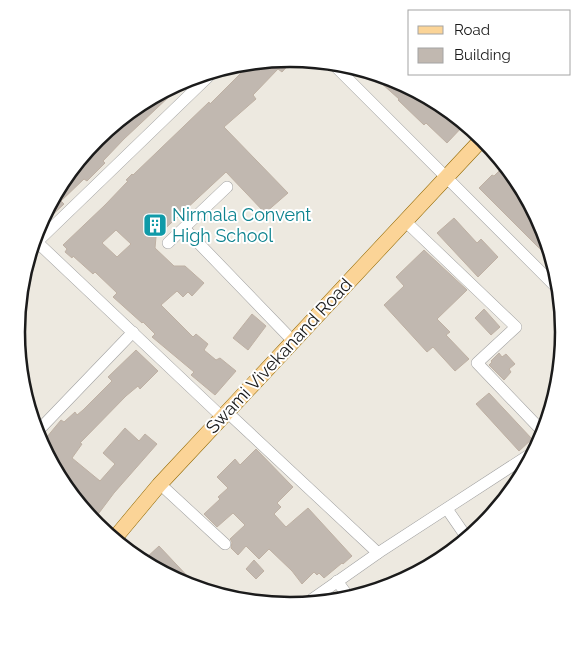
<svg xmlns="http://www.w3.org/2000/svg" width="581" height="666" font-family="Raleway,sans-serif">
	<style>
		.building { fill: #c1b8b0; stroke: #beb0a3; fill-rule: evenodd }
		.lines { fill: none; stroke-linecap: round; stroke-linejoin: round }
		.minor-casing { stroke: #a2a2a2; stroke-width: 12 }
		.major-casing { stroke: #916801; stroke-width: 16 }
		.minor { stroke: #fff; stroke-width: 11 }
		.major { stroke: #fbd497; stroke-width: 15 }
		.labels { text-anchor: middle; stroke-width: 4; stroke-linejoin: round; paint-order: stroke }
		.culture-label { font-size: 18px; fill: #0d838f; stroke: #fff; text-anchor: start }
		.street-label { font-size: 18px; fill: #1b1b1b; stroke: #fff }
		.rim { fill: none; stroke: #1b1b1b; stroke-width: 2.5 }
	</style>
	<rect width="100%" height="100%" fill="#ede9e0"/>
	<g class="building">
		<path d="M291,59h3l-12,13 -4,-3 -25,26 3,4 -32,28 64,66 -23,20 -39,-41 -70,65 -1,11 19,18h11l19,17 -12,13 -4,-4 -5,5 -6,-6 -16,14 32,32 3,-3 12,10 -4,6 12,10 4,-2 16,13 -21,24 -24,-20 3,-3 -42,-35 3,-3 -12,-12 -1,1 -29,-26 4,-4 -22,-21 -2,2 -20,-18 -1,2 -7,-6 2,-3 -4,-4 42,-40 23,-24 -2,-1 6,-6 1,1 76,-73 1,2 37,-37zM116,230l15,14 -14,13 -15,-14z"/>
		<path d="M372,75l24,5 41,28 7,6 2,-1 18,12 -17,18 -21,-20 -2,2 -26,-25 1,-1z"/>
		<path d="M171,89l2,4 -49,46 -21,22 2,2 -18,18 -3,-2 -23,22 3,3 -18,17 -3,-2 54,-80z"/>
		<path d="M503,167l41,61v7l6,24 -71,-71 13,-13 2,1z"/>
		<path d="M454,218l23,25 4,-4 17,18 -20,20 -41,-44z"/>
		<path d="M424,250l43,40 -30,29 13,13 -4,3 23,24 -14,12 -22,-24 -6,5 -43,-47 20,-19 -8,-9z"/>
		<path d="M484,309l16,18 -9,8 -16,-17z"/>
		<path d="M252,314l14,12 -18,24 -15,-12z"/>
		<path d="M136,350l22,21 -18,18 -2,-3 -12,10 -46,47 2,1 -10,14 28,23 15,-17 -12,-11 22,-25 14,13 6,-7 12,10 -43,49 -21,28 -52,-77 20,-24 3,2 11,-10 2,3 6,-5 29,-29 -4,-4z"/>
		<path d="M499,353l3,4 4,-3 9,10 -6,5 2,3 -7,8 -15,-15 3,-3 -1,-1z"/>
		<path d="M489,393l43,46 -13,12 -43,-47z"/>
		<path d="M256,449l37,38 -16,16 4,4 -7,7 12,13 22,-19 44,48 -9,8 -1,-1 -18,15 -5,-5 -2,2 -3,-3 -12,12 -10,-13 -23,-22 -10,10 -13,-13 -8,9 -7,-7 1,-6 -2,-3 15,-14 -12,-12 -16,14 -13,-13 16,-15 -2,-2 10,-9 -11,-11 18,-18 5,6z"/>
		<path d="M159,546l33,35 -6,5 -41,-27z"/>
		<path d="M254,560l10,11 -8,8 -10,-10z"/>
	</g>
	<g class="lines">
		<g class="minor-casing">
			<g id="minor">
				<path d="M337,68l219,219"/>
				<path d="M210,75l-173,167 185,175"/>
				<path d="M405,221l111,106 -39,36 68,71"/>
				<path d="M184,228l109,113"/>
				<path d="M168,243l59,-56"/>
				<path d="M227,412l151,141"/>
				<path d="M36,433l97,-101"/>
				<path d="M160,484l65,60"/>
				<path d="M447,509l20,29"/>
				<path d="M337,581l11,15"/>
				<path d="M304,605l74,-52 157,-102"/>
			</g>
		</g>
		<g class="major-casing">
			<path id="major" d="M114,539l45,-54 324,-347"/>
		</g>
		<use href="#minor" class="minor"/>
		<use href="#major" class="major"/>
	</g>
	<defs>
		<g id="building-square" transform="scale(1.25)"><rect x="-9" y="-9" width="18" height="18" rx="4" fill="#0f9aa8" stroke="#fff"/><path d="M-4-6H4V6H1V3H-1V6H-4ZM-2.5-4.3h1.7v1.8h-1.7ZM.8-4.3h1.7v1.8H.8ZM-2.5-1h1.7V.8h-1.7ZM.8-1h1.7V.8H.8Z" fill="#fff"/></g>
	</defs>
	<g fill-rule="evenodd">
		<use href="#building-square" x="155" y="225"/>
	</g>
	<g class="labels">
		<g class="culture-label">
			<text x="172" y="221">Nirmala Convent<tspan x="172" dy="21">High School</tspan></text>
		</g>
		<g class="street-label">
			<text transform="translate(279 356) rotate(-47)" y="6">Swami Vivekanand Road</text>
		</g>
	</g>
	<path d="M0 0H581V666H0ZM25 332a265 265 0 1 1 530 0a265 265 0 1 1-530 0Z" fill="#fff" fill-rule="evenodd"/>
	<path class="rim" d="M25 332a265 265 0 1 1 530 0a265 265 0 1 1-530 0Z"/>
	<rect x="408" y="10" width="162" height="65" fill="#ffffff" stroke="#a4a4a4"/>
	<rect x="418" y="26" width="25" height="8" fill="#fbd497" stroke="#a4a4a4"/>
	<text x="454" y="35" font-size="15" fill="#1b1b1b">Road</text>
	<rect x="418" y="48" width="25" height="15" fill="#c1b8b0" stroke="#a4a4a4"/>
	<text x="454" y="60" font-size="15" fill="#1b1b1b">Building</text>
</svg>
